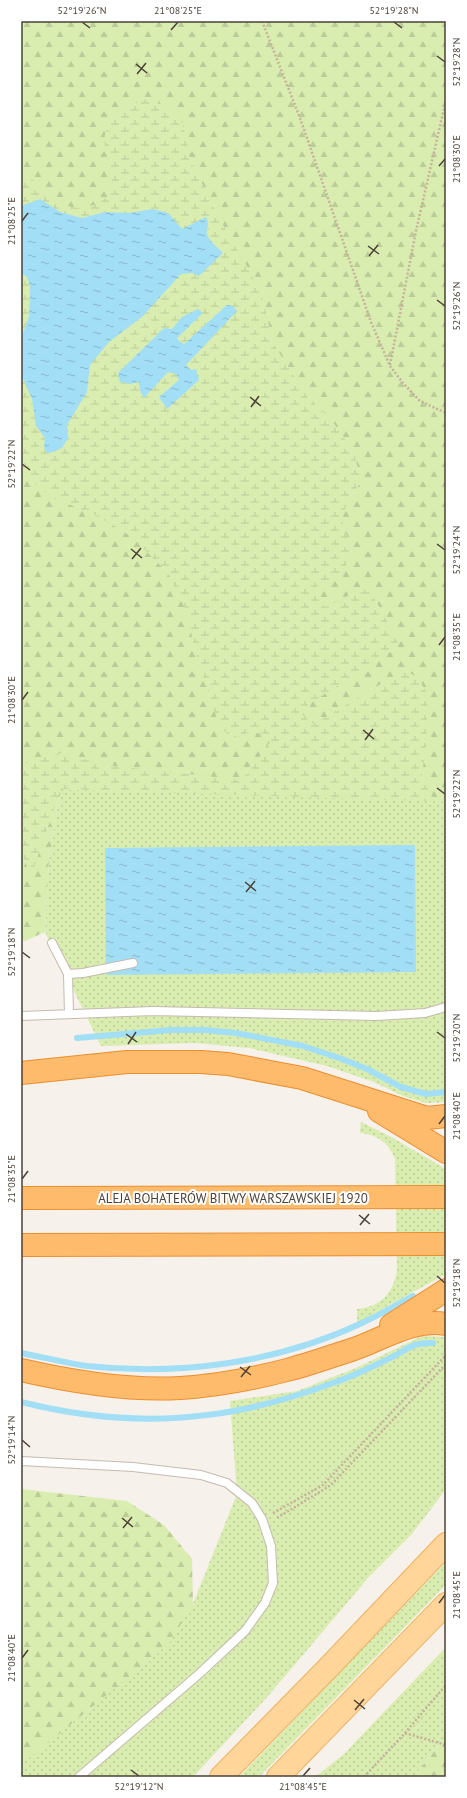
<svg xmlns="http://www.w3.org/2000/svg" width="467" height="1798" font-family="'PT Sans',sans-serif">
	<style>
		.green { fill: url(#green-dots) }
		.forest { fill: url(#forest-firs) }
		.wetland { fill: url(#wetland-marsh); fill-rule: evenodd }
		.water { fill: url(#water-ripples) }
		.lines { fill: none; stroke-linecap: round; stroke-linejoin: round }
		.stream { stroke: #a2dff7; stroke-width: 6 }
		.service-casing { stroke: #c6baae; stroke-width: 10 }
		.primary-casing { stroke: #eeb160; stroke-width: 24 }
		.motorway-casing { stroke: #eb8e2f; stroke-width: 24 }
		.path { stroke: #c6b19b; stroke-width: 2.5; stroke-dasharray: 2 2; stroke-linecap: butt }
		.service { stroke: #fff; stroke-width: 8 }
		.primary { stroke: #ffd59a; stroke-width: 22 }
		.motorway { stroke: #ffbb6c; stroke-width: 22 }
		.ticks { fill: none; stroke: #4b4137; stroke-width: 1.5 }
		.labels { text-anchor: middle; stroke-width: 4; stroke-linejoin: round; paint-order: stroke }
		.street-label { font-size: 13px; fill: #4b4137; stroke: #fff }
		.neatline { fill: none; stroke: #4b4137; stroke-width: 1.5 }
		.ticks-label { font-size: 10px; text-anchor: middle; fill: #4b4137 }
	</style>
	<defs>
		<pattern id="green-dots" width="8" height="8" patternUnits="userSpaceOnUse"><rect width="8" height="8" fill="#d9edb0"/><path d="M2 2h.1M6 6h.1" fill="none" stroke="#bccc98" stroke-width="1.8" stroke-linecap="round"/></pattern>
		<pattern id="forest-firs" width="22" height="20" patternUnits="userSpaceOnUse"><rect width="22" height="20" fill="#d9edb0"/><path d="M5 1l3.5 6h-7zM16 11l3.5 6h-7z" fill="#bccc98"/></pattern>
		<pattern id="wetland-marsh" width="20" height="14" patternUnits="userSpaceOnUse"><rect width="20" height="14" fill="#d9edb0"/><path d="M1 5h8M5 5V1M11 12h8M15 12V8" fill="none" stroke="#bccc98"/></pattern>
		<pattern id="water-ripples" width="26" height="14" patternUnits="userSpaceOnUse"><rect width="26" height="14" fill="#a2dff7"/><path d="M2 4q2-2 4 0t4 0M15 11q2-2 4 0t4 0" fill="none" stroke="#86b6c9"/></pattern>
	</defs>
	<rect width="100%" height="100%" fill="#f6f1ea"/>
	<g class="green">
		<path d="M61,789l385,12v301l-20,1 -23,-7 -29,-14 -47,-16 -78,-18 -54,-5 -94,3 -56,-114 4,-73z"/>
		<path d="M361,1122l32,16 53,31v105l-89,49v-14c23,-2 36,-15 40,-38l-2,-112c-6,-16 -18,-25 -35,-26z"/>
		<path d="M422,1336l24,1v152l-34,45 -44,44 -99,117 -76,82h-172v-12l172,-161 44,-110 -7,-93 67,-10 59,-23z"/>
		<path d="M446,1562v22l-8,9 -179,184h-20z"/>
		<path d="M446,1647v90l-33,40h-98l29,-23z"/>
	</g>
	<g class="forest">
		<path d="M21,21h425v780l-385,-12 -12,70 -4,73 -20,9 -4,-1z"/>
		<path d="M21,1489l106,12 37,24 28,34 1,45 -24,40 -148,121z"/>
		<path d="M446,1737v40h-33z"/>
	</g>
	<g class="wetland">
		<path d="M147,99l18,7 18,18 7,35 29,59 42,73 12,52 35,55 22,20 24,34 7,30c-8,12 -19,25 -18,41 0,6 4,12 6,17 6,29 -12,35 -33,47l1,11 9,9 37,-19 9,6 26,47 -6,10 -89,57v7l8,8h5l88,-53 13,7 10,16v37l-5,47 11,21 10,4 -382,-13 -30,87 -8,-19 -2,-1v-92l43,-12 35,12 142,16 12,-14 17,-24 -5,-8 -15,-2 -18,7 -13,-14 -24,-74 -8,-39 -20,-40 -35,-35 -39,-23 -40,-16 -19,-14 -13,-13v-97l11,25 4,27 9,12h23l-1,-13 20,-33 3,-27 19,-23 33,-25 39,-44h11l31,-20c-5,-6 -15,-12 -16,-20 0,-6 3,-10 -1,-16l-24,12 -14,-16 -15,-4 -24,4 -24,-1 -23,6 -22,-6 -20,-13 -19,7v-33c16,6 25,23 40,30 19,10 36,4 51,-11 -1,-8 1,-17 -1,-24 -1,-7 -5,-14 -6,-21 -3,-32 17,-40 42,-48zM227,305l10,7 -51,53 5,5 -12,9 -3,-5 -8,-2 -37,12 41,-55 10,-12 16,-8 -21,29 3,4 4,2z"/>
		<path d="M21,273c19,12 6,49 0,66z"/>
	</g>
	<g class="water">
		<path d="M40,199l20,13 22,6 23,-6 24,1 24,-4 15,4 14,16 24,-12c4,6 1,10 1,16 1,8 11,14 16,20l-24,23 -7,-3 -11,1 -39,43 -33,25 -19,23 -3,27 -20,33 1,13 -6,10 -9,4 -6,1 -3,-5 1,-10 -9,-12 -4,-27 -11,-25v-35l8,-23 1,-29 -3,-10 -6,-4v-67z"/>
		<path d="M227,305l6,1 4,5 -51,54 5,5 5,-1 3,11 -32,29 -8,-12 20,-17 -3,-6 -8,-2 -24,26 -4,-7 -1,-9 -8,2 -11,-2 -2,-9 46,-45 8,1 10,-12 16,-8 5,4 -26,25 3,4 4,2z"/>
		<path d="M415,845l1,127 -310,3 -1,-127z"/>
	</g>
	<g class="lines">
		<g class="stream">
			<path d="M77,1038l94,-8h34l31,3 67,13 39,13 25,10 34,18 25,7 20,-2"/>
			<path d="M21,1353c22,4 44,10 66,13 92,10 190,-3 275,-43 18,-8 34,-18 51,-27"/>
			<path d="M21,1402c60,15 125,21 186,13 44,-5 85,-17 126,-32 21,-7 41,-17 61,-27 7,-3 14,-9 21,-11 6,-2 13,-2 18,-2"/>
		</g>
		<g class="service-casing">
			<g id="service">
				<path d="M52,943l16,31 1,40"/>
				<path d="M68,974l15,-1 50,-10"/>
				<path d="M21,1016l132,-5 224,5 48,-3 21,-6"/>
				<path d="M21,1461l112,6 68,8 26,8 25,20 10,16 9,27 2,37 -8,20 -20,28 -46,43 -120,103"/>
			</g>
		</g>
		<g class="primary-casing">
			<g id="primary">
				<path d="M221,1777l108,-110 117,-123"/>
				<path d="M278,1777l168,-173"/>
			</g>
		</g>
		<g class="motorway-casing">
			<g id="motorway">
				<path d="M21,1073l106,-11h74l27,2 74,14 125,40 19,-2"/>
				<path d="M379,1111l67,41"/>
				<path d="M21,1198l425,-1"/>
				<path d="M21,1245l425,-1"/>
				<path d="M391,1325l55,-35"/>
				<path d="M21,1370c52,12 106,21 159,18 36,-2 72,-9 107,-18 23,-6 45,-14 67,-21 29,-10 60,-31 92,-25"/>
			</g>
		</g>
		<g class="path">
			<path d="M262,21l38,97 71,204 19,44 13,17 17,18 26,12"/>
			<path d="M390,365l26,-134 30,-131"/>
			<path d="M273,1513l50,-28 123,-130"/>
			<path d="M277,1518l54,-33 115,-121"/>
			<path d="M405,1733l41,12"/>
			<path d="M364,1777l41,-44 41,-48"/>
		</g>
		<use href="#service" class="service"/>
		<use href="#primary" class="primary"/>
		<use href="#motorway" class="motorway"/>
	</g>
	<path class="ticks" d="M82,22l8,6M394,22l8,6M171,30l7,-8M437,56l8,6M136,64l11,9M137,74l9,-11M439,166l6,-7M22,221l6,-8M368,246l11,8M369,256l9,-11M437,300l8,6M250,397l11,9M251,407l8,-11M22,464l8,6M437,544l8,6M131,549l11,9M132,559l9,-11M439,645l6,-8M22,700l6,-8M363,730l11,9M365,740l8,-11M437,788l8,6M245,882l11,9M246,892l9,-11M22,952l8,6M437,1032l8,6M126,1034l11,8M128,1044l8,-12M439,1124l6,-8M22,1179l6,-8M359,1215l11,9M360,1225l9,-11M437,1276l8,7M240,1367l11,8M241,1377l9,-11M22,1440l8,7M122,1518l11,9M123,1528l9,-11M439,1603l6,-8M22,1658l6,-8M354,1700l11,9M355,1710l9,-11M131,1770l8,6M303,1776l7,-8"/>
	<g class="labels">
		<g class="street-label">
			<text x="233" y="1203">ALEJA BOHATERÓW BITWY WARSZAWSKIEJ 1920</text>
		</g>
	</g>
	<rect width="467" height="1798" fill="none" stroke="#ffffff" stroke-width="44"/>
	<rect x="22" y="22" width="423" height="1754" class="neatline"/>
	<g class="ticks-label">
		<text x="82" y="14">52°19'26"N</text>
		<text x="178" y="14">21°08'25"E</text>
		<text x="394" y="14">52°19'28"N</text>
		<text transform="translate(456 62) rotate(-90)" y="4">52°19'28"N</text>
		<text transform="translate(456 159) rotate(-90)" y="4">21°08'30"E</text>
		<text transform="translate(11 221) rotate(-90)" y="4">21°08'25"E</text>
		<text transform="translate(456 306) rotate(-90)" y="4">52°19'26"N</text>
		<text transform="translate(11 464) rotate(-90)" y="4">52°19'22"N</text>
		<text transform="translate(456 550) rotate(-90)" y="4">52°19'24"N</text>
		<text transform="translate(456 637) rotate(-90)" y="4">21°08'35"E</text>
		<text transform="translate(11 700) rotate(-90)" y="4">21°08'30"E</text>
		<text transform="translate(456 794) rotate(-90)" y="4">52°19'22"N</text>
		<text transform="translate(11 952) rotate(-90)" y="4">52°19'18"N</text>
		<text transform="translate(456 1038) rotate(-90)" y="4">52°19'20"N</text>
		<text transform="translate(456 1116) rotate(-90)" y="4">21°08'40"E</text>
		<text transform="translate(11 1179) rotate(-90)" y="4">21°08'35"E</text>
		<text transform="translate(456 1283) rotate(-90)" y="4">52°19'18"N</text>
		<text transform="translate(11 1440) rotate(-90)" y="4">52°19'14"N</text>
		<text transform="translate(456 1595) rotate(-90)" y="4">21°08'45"E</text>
		<text transform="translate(11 1658) rotate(-90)" y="4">21°08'40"E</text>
		<text x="139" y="1790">52°19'12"N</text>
		<text x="303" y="1790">21°08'45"E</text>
	</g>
</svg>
